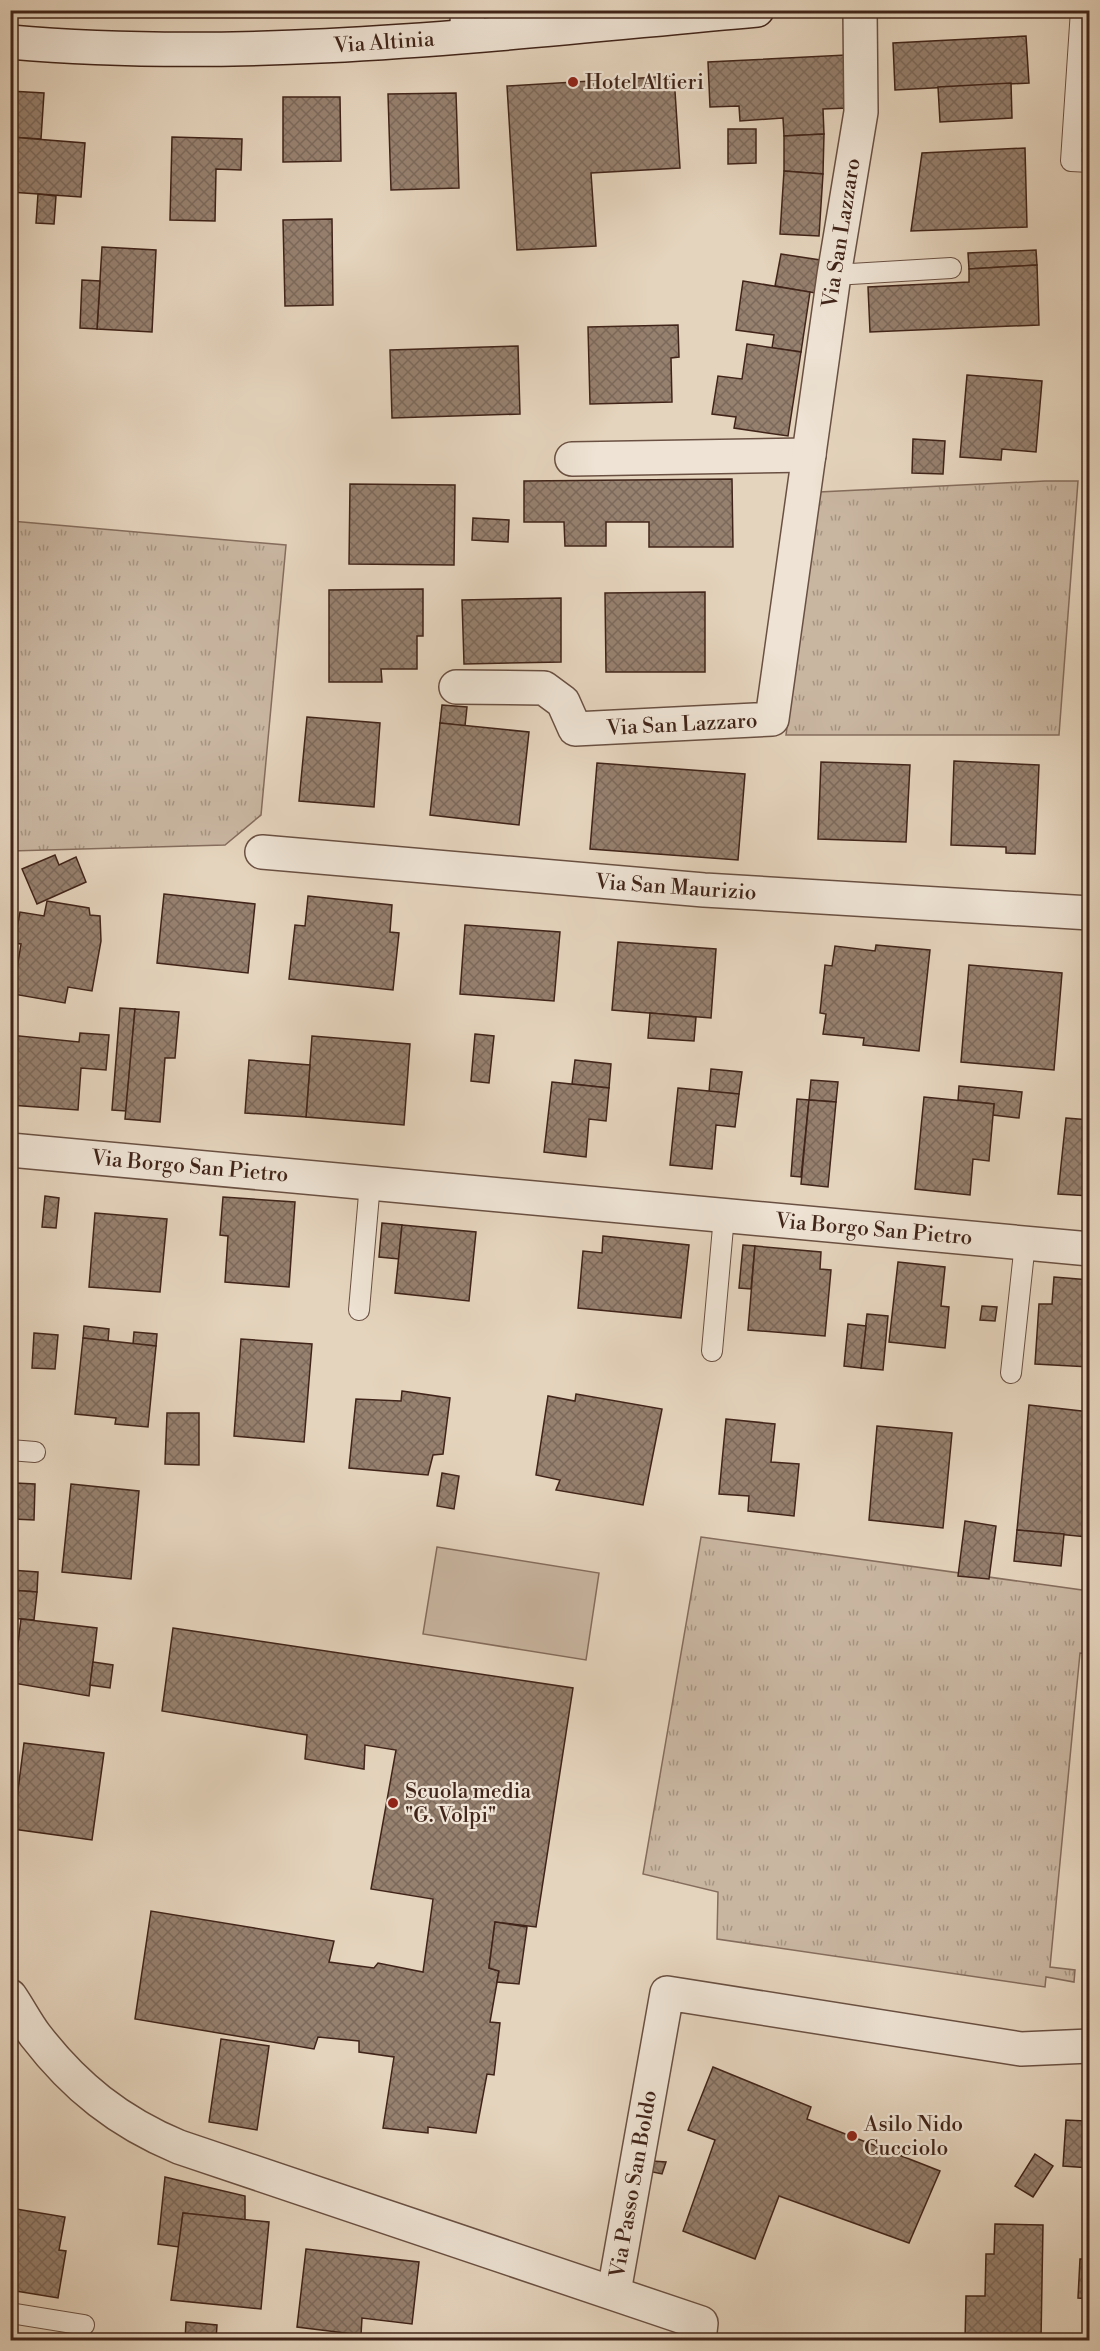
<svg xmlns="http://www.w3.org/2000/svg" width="1100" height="2351" font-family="'Libre Bodoni',serif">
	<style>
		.grass { fill: url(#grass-tufts); stroke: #856d5d; stroke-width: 1.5 }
		.garden { fill: #c9b6a1; stroke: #856d5d; stroke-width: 1.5 }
		.building { fill: url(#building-cross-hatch); stroke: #412419; stroke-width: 1.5 }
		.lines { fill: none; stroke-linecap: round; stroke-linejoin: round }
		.lane-casing { stroke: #6a5042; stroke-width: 22 }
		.street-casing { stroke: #6a5042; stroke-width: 36 }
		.secondary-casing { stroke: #412419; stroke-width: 36 }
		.lane { stroke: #eee3d4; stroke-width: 20 }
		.street { stroke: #eee3d4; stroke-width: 33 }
		.secondary { stroke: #eee3d4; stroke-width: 33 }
		.poi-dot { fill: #8f2418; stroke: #eee3d4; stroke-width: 2 }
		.labels { text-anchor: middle; stroke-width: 4.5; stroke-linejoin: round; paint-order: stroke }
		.street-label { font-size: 21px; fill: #412419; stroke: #eee3d4 }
		.poi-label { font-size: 21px; fill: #412419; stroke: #eee3d4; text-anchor: start }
	</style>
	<defs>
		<pattern id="grass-tufts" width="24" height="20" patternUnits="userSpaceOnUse" patternTransform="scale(1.5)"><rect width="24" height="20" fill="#c9b6a1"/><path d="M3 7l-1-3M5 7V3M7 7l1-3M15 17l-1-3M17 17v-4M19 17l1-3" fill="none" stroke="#a59482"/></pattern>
		<pattern id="building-cross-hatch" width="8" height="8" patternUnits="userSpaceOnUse" patternTransform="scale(1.5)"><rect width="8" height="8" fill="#96806e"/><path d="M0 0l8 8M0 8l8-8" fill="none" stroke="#7c695a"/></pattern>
	</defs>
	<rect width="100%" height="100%" fill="#e5d4bd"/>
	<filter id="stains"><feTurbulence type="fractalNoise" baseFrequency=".00333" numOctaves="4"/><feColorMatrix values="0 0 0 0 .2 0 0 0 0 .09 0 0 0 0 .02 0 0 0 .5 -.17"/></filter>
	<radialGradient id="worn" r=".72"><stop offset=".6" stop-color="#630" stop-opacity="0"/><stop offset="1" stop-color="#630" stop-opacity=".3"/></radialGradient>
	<g class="grass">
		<path d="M1045,481h33l-19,254h-273l33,-243z"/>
		<path d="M11,521l275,24 -25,270 -36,30 -214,6z"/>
		<path d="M701,1537l388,54v63l-9,-1 -30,314 25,3 -1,12 -28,-5 -1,10 -328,-48 1,-47 -75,-18z"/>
	</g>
	<path class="garden" d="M437,1547l162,26 -13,87 -163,-26z"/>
	<g class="building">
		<path d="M1026,36l3,47 -134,7 -2,-47z"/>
		<path d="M846,55l2,53 -25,1 1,25 -40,2 -1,-18 -43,3 -1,-15 -29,1 -2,-45z"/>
		<path d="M674,76l6,92 -89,5 5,73 -79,4 -10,-164z"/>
		<path d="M1011,83l1,35 -72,4 -2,-35z"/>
		<path d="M10,91l34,2 -3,46 -31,-2z"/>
		<path d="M456,93l3,95 -68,2 -3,-96z"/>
		<path d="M283,97h57l1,64 -58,1z"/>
		<path d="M728,129h28v34l-28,1z"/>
		<path d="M824,134l-1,40 -39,-3v-35z"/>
		<path d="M10,137l75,6 -4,54 -71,-5z"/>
		<path d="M172,137l70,2 -1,31 -25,-1 -1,52 -45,-1z"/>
		<path d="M1025,148l2,79 -116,4 11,-78z"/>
		<path d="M784,171l39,3 -4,62 -39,-2z"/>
		<path d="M38,194l18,2 -2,28 -18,-1z"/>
		<path d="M332,219l1,86 -48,1 -2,-86z"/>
		<path d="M1090,233v73h-6z"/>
		<path d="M102,247l54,3 -4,82 -55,-3z"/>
		<path d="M1036,250l1,15 -68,4 -1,-16z"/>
		<path d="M781,254l39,6 -5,33 -40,-7z"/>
		<path d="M1037,265l2,60 -169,7 -2,-45 101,-5v-13z"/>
		<path d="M82,280l18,1 -3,48 -17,-1z"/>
		<path d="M743,281l67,11 -9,60 -29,-4 2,-13 -38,-5z"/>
		<path d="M678,325l1,32 -8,1 1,44 -82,2 -2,-77z"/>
		<path d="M747,344l54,8 -13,84 -54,-8 2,-11 -24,-3 6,-38 24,3z"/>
		<path d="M518,346l2,68 -128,4 -2,-68z"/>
		<path d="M1089,354h1v92l-6,-1z"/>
		<path d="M967,375l75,6 -6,71 -34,-3 -1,11 -41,-3z"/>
		<path d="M913,439l32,2 -2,33 -31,-1z"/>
		<path d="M732,479l1,68h-84v-25h-43v24h-41l-1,-24h-40v-41z"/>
		<path d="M350,484l105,1 -1,80 -105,-1z"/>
		<path d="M473,518l36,2 -1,22 -36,-2z"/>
		<path d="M423,589v47h-6v33h-36l1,13h-53v-92z"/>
		<path d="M705,592v80h-99l-1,-79z"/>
		<path d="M561,598v64l-97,2 -2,-64z"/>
		<path d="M442,705l25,2 -2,19 -25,-3z"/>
		<path d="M307,717l73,6 -6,84 -75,-6z"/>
		<path d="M440,723l89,9 -10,93 -89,-10z"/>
		<path d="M954,761l85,4 -4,89 -29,-1v-6l-55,-2z"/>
		<path d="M821,762l89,3 -4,77 -88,-3z"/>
		<path d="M597,763l148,11 -7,86 -148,-11z"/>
		<path d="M55,855l4,10 17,-8 10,25 -49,22 -15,-35z"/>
		<path d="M164,894l91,10 -7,69 -91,-10z"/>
		<path d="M308,896l84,9 -2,27 9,1 -6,57 -104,-11 6,-54 10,1z"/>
		<path d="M47,901l42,7 1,7 10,1 1,25 -9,50 -24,-4 -3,16 -52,-9 8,-50 -7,-1 6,-31 24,4z"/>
		<path d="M465,925l95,7 -6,69 -94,-7z"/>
		<path d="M618,942l98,7 -5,69 -99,-8z"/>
		<path d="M876,945l54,5 -11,101 -56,-6 1,-7 -41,-4 3,-20 -6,-1 5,-48 7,1 3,-20 40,5z"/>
		<path d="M969,965l93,8 -8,97 -93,-8z"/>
		<path d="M120,1008l15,1 -9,102 -14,-1z"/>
		<path d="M135,1009l44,3 -4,46h-10l-5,64 -35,-3z"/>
		<path d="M650,1013l46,4 -2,24 -46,-3z"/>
		<path d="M80,1033l29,2 -3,35 -25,-2 -3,42 -68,-5v-70l69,7z"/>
		<path d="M475,1034l19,2 -5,47 -18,-2z"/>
		<path d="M312,1036l98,8 -6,81 -98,-8z"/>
		<path d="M249,1060l61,5 -4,52 -61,-4z"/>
		<path d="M575,1060l36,4 -2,24 -37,-4z"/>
		<path d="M711,1069l31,3 -3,22 -30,-2z"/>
		<path d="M811,1080l27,2 -2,20 -27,-2z"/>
		<path d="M552,1082l57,6 -3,33 -17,-2 -3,38 -42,-5z"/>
		<path d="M959,1086l63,6 -3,26 -26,-3 1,-11 -36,-4z"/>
		<path d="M678,1088l61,6 -4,33 -19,-2 -4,44 -42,-4z"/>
		<path d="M924,1097l70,7 -5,57 -16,-2 -3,36 -55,-6z"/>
		<path d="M797,1099l12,1 -8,77 -10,-1z"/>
		<path d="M809,1100l27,2 -8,85 -27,-3z"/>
		<path d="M1066,1118l24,2v76l-32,-2z"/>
		<path d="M45,1196l14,2 -3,30 -14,-1z"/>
		<path d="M223,1197l72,5 -6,85 -64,-5 3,-46 -8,-1z"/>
		<path d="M95,1213l72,6 -7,73 -71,-5z"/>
		<path d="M382,1223l20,2 -3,34 -20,-2z"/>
		<path d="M402,1225l74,7 -7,69 -74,-8z"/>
		<path d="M603,1236l86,9 -8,73 -103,-10 5,-57 19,2z"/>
		<path d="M743,1245l12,1 -4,43 -12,-1z"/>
		<path d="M755,1246l66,6 -1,17 11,1 -6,66 -77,-6z"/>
		<path d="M898,1262l47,5 -4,39 8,1 -4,41 -56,-6z"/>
		<path d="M1054,1277l36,3v87l-55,-3 4,-60h13z"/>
		<path d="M982,1306l15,1 -2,14 -15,-1z"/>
		<path d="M867,1314l21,2 -5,54 -22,-2z"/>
		<path d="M848,1324l18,2 -5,42 -17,-2z"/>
		<path d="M84,1326l25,3 -1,12 -25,-3z"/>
		<path d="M134,1332l23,2 -1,12 -23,-2z"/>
		<path d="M34,1333l24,2 -3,34 -23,-1z"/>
		<path d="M83,1338l73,8 -8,81 -33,-3 1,-6 -41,-4z"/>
		<path d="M241,1339l71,5 -8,98 -70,-6z"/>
		<path d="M402,1391l48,7 -7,56 -10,1 -5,20 -79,-7 7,-69 45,2z"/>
		<path d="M576,1394l86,15 -19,96 -87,-15 4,-10 -24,-5 12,-79 27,5z"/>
		<path d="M1029,1405l61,7 -3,125 -70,-7z"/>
		<path d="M167,1413h32v52l-34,-1z"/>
		<path d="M726,1419l49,5 -4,38 28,2 -5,52 -46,-5 1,-15 -30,-2z"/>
		<path d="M877,1426l75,7 -9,95 -74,-8z"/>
		<path d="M442,1473l17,3 -5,33 -17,-3z"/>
		<path d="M15,1483l20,1 -1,36 -21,-1z"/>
		<path d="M71,1484l68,7 -8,88 -69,-7z"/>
		<path d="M965,1521l31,5 -7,53 -31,-3z"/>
		<path d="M1017,1530l47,4 -3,32 -47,-5z"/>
		<path d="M10,1570l28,2 -1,20 -27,-2z"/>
		<path d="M10,1590l27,2 -3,28 -24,-2z"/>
		<path d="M21,1619l76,9 -8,68 -76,-13z"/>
		<path d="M173,1628l400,60 -37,239 -41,-5 -6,46 10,3 -9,51 10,1 -6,52 -7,-1 -11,59 -48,-6v6l-45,-5 11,-71 -35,-5v-11l-41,-4 -4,12 -179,-30 16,-108 183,30 -5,21 45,6 4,-5 45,9 10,-73 -62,-10 25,-139 -31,-5 -1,24 -59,-10 2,-24 -145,-24z"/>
		<path d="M93,1662l20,3 -3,23 -20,-3z"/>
		<path d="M24,1743l80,10 -12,87 -79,-11z"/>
		<path d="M495,1922l32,5 -8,57 -22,-2 2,-11 -10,-3z"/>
		<path d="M221,2039l48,7 -12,84 -48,-8z"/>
		<path d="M713,2067l98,40 -4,12 133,52 -31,72 -130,-47 -24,63 -72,-28 32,-91 -27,-10z"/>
		<path d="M1088,2086l2,82 -27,-2 3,-46 20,1z"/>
		<path d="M1035,2154l18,12 -20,31 -18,-11z"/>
		<path d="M652,2161l14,1 -4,12 -14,-3z"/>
		<path d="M165,2177l80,19v24l-62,-7 -4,34 -21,-3z"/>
		<path d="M10,2208l55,9 -6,33 7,1 -8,47 -48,-8z"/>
		<path d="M183,2213l86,9 -8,87 -90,-9z"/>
		<path d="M995,2224l48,1 -2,115h-76l1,-44h19l1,-42h8z"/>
		<path d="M306,2249l113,13 -7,62 -50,-6 -1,17 -64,-8z"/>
		<path d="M1080,2259h10v40l-12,-1z"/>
		<path d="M186,2322l31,3 -1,15h-31z"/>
	</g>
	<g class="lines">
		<g class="lane-casing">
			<g id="lane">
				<path d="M1081,10l-10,151 19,1"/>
				<path d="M834,275l117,-7"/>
				<path d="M359,1310l11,-127"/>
				<path d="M712,1351l12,-135"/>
				<path d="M1011,1373l14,-130"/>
				<path d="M10,1450l25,2"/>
				<path d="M10,2313l74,12"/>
			</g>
		</g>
		<g class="street-casing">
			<g id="street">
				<path d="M466,36l2,-26"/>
				<path d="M572,459l237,-4"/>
				<path d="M456,687l88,1 19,14 12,27 197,-10 62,-444 27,-163 -1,-102"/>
				<path d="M262,852l442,38 386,23"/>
				<path d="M10,1150l1080,99"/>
				<path d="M10,1996c9,13 16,27 25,39 40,52 84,87 144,112l522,176 -2,17"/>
				<path d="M614,2292l53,-299 354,56 69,-3"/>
			</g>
		</g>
		<g class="secondary-casing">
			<path id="secondary" d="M10,42c249,22 499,-10 747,-32"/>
		</g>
		<use href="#lane" class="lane"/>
		<use href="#street" class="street"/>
		<use href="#secondary" class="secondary"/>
	</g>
	<g class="poi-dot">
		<circle cx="573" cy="82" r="6"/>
		<circle cx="393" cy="1803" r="6"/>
		<circle cx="852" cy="2136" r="6"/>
	</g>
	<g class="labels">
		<g class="street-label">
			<text transform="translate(384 42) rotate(-4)" y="7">Via Altinia</text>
			<text transform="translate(841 233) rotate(-81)" y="7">Via San Lazzaro</text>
			<text transform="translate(682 724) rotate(-3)" y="7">Via San Lazzaro</text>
			<text transform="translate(676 887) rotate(4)" y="7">Via San Maurizio</text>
			<text transform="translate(190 1166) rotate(5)" y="7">Via Borgo San Pietro</text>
			<text transform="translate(874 1229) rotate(5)" y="7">Via Borgo San Pietro</text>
			<text transform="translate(633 2184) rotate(-80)" y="7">Via Passo San Boldo</text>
		</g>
		<g class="poi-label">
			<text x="585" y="89">Hotel Altieri</text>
			<text x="405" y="1798">Scuola media<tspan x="405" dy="24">"G. Volpi"</tspan></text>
			<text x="864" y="2131">Asilo Nido<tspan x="864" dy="24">Cucciolo</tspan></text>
		</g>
	</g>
	<rect width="1100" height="2351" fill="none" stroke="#e5d4bd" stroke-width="36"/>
	<rect x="12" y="12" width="1076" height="2327" fill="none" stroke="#412419" stroke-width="3"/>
	<rect x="18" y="18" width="1064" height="2315" fill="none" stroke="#412419" stroke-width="1.5"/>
	<rect width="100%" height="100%" filter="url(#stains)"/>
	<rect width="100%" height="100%" fill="url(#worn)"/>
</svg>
